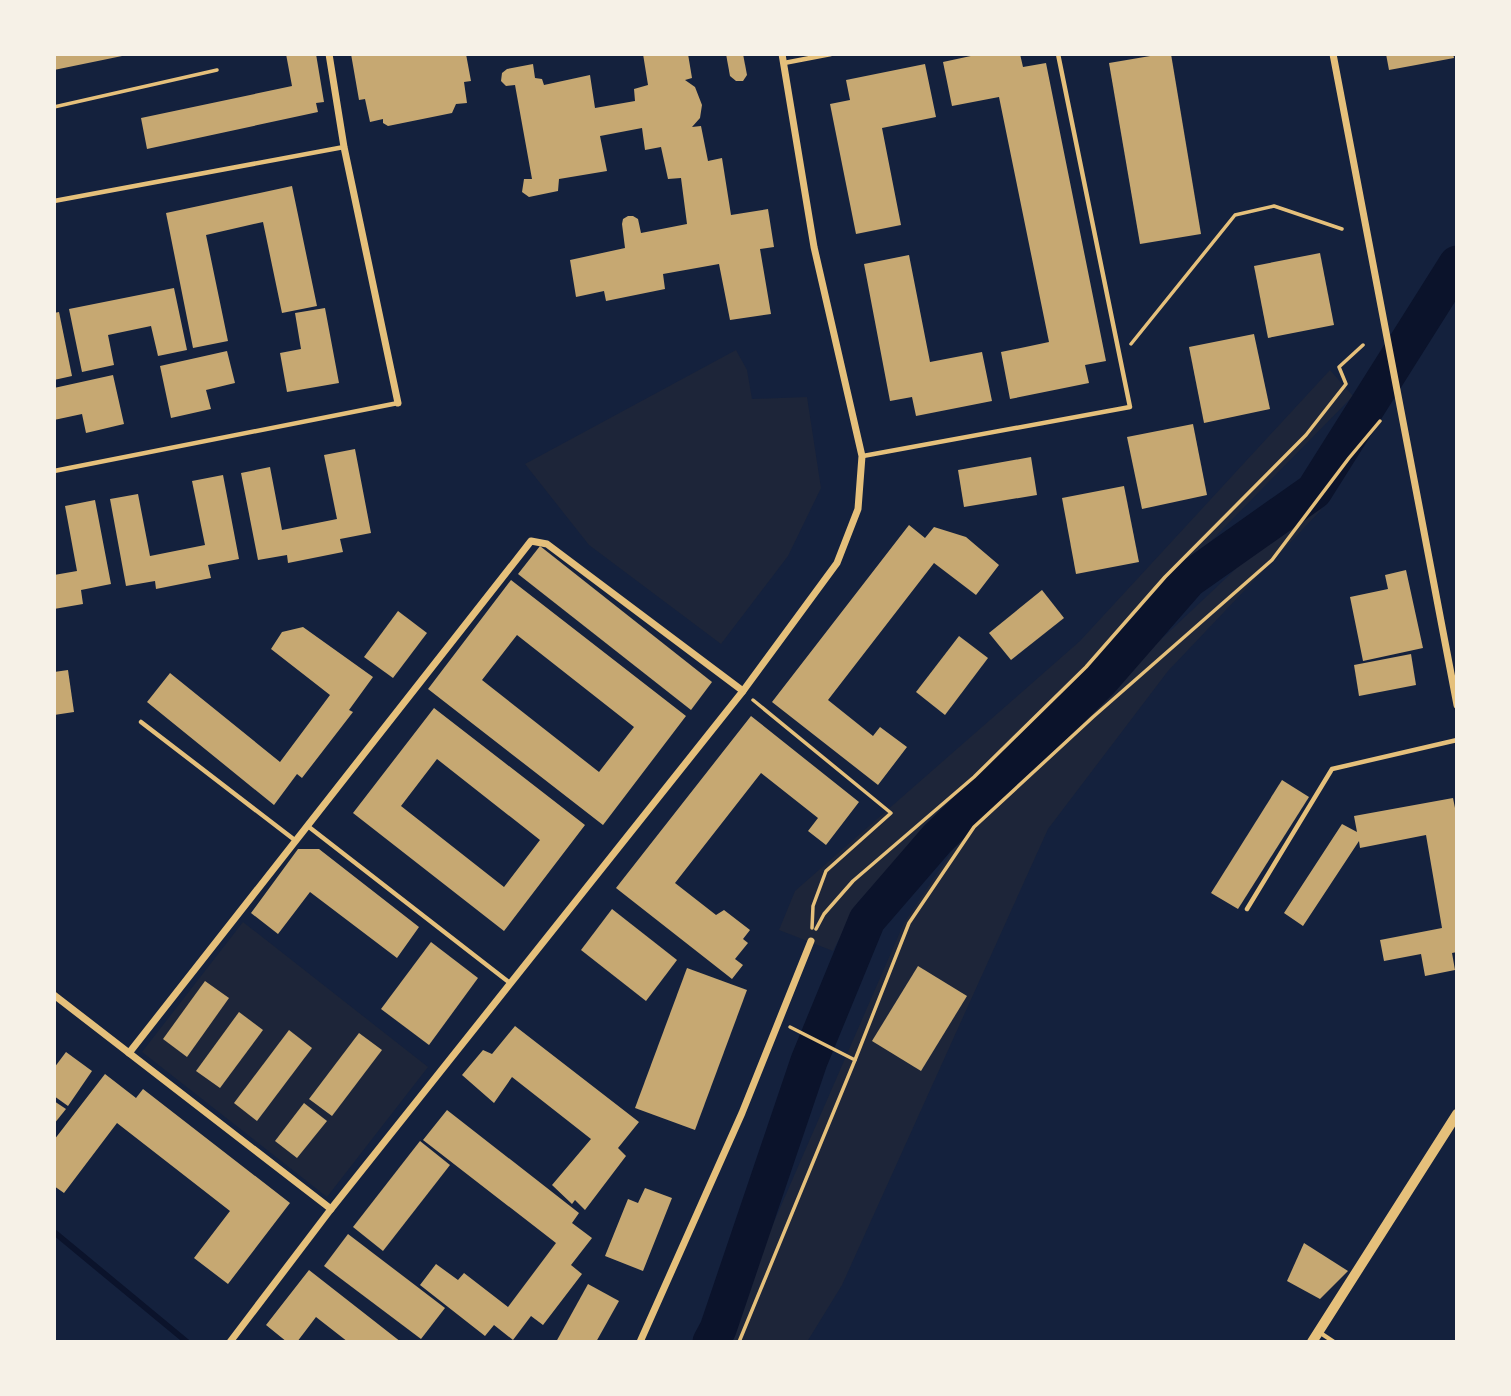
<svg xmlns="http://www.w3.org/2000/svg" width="1511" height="1396" font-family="Lora,serif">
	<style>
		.green { fill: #1d2539 }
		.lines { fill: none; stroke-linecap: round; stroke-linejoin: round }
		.stream { stroke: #0b132b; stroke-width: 6 }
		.river { stroke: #0b132b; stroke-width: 37 }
		.building { fill: #c6a872; fill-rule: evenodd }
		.path { stroke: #e5c07b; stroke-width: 3.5 }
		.service { stroke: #e5c07b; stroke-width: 4.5 }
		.minor { stroke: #e5c07b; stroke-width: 7 }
		.tertiary { stroke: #e5c07b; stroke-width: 10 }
	</style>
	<rect width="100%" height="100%" fill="#14213d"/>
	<g class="green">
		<path d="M736,350l11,20 5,29 55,-2 14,91 -33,68 -67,88 -132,-99 -64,-81z"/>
		<path d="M1330,370l23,26 -495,506 -25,49 -54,-21 16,-39 285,-250z"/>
		<path d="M1310,499l11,11 -153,161 -120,158 -206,456 -35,57h-88l11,-19 174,-400 66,-99 149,-145z"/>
		<path d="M243,922l185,145 -101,130 -185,-145z"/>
	</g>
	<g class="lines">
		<path class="stream" d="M54,1232l133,110"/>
		<path class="river" d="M711,1342l7,-13 91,-268 58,-141 70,-81 162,-157 89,-102 126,-89 143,-227"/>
	</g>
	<g class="building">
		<path d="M54,54h73v1l-73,15z"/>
		<path d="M286,54h30l8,48 -8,1 2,9 -171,37 -6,-31 151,-32z"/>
		<path d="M351,54h115l5,27 -7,1 3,21 -11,1 -4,9 -64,13 -5,-3v-4l-13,3 -5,-23 -6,1z"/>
		<path d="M643,54h45l4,24 -7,2 10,7 7,18 -2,13 -8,9 9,-1 7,35 14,-3 9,57 37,-6 6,38 -14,2 11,65 -41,6 -11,-56 -56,10 2,15 -59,12 -2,-10 -28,6 -6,-37 55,-12 -3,-24 1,-5 5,-3h5l5,3 3,14 46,-9 -6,-46 -13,1 -7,-32 -16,3 -3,-22 -42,8 7,35 -48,8 -1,12 -29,6 -7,-5 2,-13h8l-17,-94 -9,1 -5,-5 1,-8 5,-4 26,-5 2,14 7,1 2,6 46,-10 5,33 40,-7 -1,-12 14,-4z"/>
		<path d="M726,54h17l4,21 -4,6h-7l-6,-5z"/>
		<path d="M980,54h40l3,13 23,-4 60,298 -21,4 4,18 -79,16 -9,-47 48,-10 -50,-245 -47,9 -9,-44z"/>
		<path d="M1162,54h9l30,180 -61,10 -31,-181z"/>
		<path d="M1386,54h67l1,4 -65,12z"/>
		<path d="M925,64l11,53 -54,11 19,97 -45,9 -26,-130 20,-4 -4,-20z"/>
		<path d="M292,186l25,120 -35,7 -19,-91 -57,13 22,106 -35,7 -27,-135z"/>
		<path d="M1320,253l14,72 -66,13 -14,-72z"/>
		<path d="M909,255l21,107 52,-10 10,49 -76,15 -4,-19 -22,4 -26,-137z"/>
		<path d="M174,288l13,62 -29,6 -7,-30 -43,9 6,30 -32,7 -13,-63z"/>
		<path d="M325,308l14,75 -52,9 -7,-39 21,-4 -6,-36z"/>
		<path d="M59,312l13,64 -18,4v-67z"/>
		<path d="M1254,334l16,75 -66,14 -15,-76z"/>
		<path d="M227,351l8,32 -29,7 5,19 -40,9 -11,-52z"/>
		<path d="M113,375l11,49 -38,9 -4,-19 -28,6v-32z"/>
		<path d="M1193,424l14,71 -65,14 -15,-72z"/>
		<path d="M355,449l16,84 -31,6 3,13 -55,11 -1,-8 -29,5 -17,-87 29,-6 12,63 55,-11 -13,-64z"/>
		<path d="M1031,457l6,38 -73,12 -6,-37z"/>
		<path d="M223,475l16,84 -31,6 3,13 -55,11 -1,-8 -29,5 -16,-87 28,-5 12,62 55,-11 -13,-64z"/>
		<path d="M1124,486l15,76 -63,12 -14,-76z"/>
		<path d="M95,500l16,84 -30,6 2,14 -29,5v-34l23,-4 -12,-65z"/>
		<path d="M909,525l16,13 9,-11 32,10 33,28 -23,30 -42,-32 -106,137 45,36 7,-9 27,20 -29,38 -106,-83z"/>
		<path d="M540,546l172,136 -21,28 -173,-136z"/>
		<path d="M1406,570l17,78 -60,13 -13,-64 38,-8 -3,-14z"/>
		<path d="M511,580l175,136 -83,109 -175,-136zM517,635l117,92 -35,45 -117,-92z"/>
		<path d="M1042,590l22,28 -53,42 -22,-27z"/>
		<path d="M398,611l29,22 -34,45 -29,-21z"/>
		<path d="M303,627l70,50 -24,33 4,2 -51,66 -5,-4 -23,31 -127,-103 23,-29 110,89 50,-67 -59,-46 11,-17z"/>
		<path d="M959,636l29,22 -43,57 -29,-23z"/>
		<path d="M1411,654l5,31 -57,11 -5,-31z"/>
		<path d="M68,670l6,42 -20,3v-43z"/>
		<path d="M434,708l151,117 -81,106 -151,-118zM437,759l103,81 -36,47 -103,-81z"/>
		<path d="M751,716l108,86 -33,43 -18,-14 10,-13 -57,-45 -86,110 41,32 8,-5 26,20 -7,9 5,4 -13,16 8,6 -11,14 -116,-91z"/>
		<path d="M1282,780l27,17 -71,112 -27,-16z"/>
		<path d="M1453,798l4,20v134l-5,1 3,17 -30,6 -4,-22 -37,7 -4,-21 62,-12 -16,-93 -66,13 -1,-7 -56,85 -19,-13 58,-89 15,8 -3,-16z"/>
		<path d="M298,849h21l100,78 -22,31 -87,-66 -32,42 -27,-21z"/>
		<path d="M612,909l65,51 -31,41 -65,-51z"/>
		<path d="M431,942l47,36 -49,67 -48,-36z"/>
		<path d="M918,966l49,30 -46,75 -49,-30z"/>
		<path d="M687,968l60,22 -52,140 -60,-22z"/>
		<path d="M205,981l24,17 -42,59 -24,-18z"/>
		<path d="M239,1012l24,18 -43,58 -24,-17z"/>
		<path d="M515,1026l124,96 -21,26 8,8 -41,54 -10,-10 -3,4 -20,-19 39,-46 -79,-62 -18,26 -32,-28 21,-25 9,4z"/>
		<path d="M289,1030l23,18 -55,73 -23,-18z"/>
		<path d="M359,1033l23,17 -50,66 -23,-17z"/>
		<path d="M66,1052l26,19 -24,35 -14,-10v-28z"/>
		<path d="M105,1074l31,24 7,-9 147,114 -62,81 -34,-26 36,-47 -113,-88 -53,70 -10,-7v-46z"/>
		<path d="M54,1101l12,8 -12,15z"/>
		<path d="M304,1103l23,18 -30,37 -22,-17z"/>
		<path d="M447,1110l132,103 -7,10 20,15 -21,27 11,9 -39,51 -12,-9 -18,24 -19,-15 -9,11 -65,-51 16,-21 22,16 6,-7 44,34 48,-64 -133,-103z"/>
		<path d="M420,1141l30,24 -67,86 -30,-24z"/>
		<path d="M645,1188l27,10 -29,73 -38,-15 23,-57 10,4z"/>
		<path d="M348,1234l97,74 -24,31 -97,-73z"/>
		<path d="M1304,1243l44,28 -28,28 -33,-18z"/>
		<path d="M309,1270l92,72h-53l-32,-25 -19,25h-10l-21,-17z"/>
		<path d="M588,1284l31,17 -23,41h-40z"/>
	</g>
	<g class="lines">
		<g class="path">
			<path d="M54,107l163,-37"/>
			<path d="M1131,344l104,-129 39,-9 68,23"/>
			<path d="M753,700l138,113 -65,58 -13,35 -1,22"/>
			<path d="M816,929l8,-15 29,-33 121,-104 112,-110 79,-90 141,-142 40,-51 -7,-17 24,-22"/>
			<path d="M790,1027l65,33"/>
			<path d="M739,1342l116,-282 54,-137 65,-96 119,-110 179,-157 77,-102 31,-37"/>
		</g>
		<g class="service">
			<path d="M784,63l47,-9"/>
			<path d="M54,201l290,-54"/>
			<path d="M863,456l267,-49 -72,-353"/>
			<path d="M54,471l344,-68"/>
			<path d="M141,722l155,119"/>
			<path d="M309,827l201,156"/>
			<path d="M1247,909l85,-140 125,-29"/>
			<path d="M1319,1332l15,10"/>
		</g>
		<g class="minor">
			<path d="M329,54l15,93 54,256"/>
			<path d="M1333,54l124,651"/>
			<path d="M54,995l277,214"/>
			<path d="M129,1053l402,-512 16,3 196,147"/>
			<path d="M230,1342l101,-133 412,-518 94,-128 21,-54 4,-53 -48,-209 -32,-193"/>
			<path d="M640,1342l102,-229 69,-172"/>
		</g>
		<path class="tertiary" d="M1312,1342l145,-228"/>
	</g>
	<rect width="1511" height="1396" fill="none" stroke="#f6f1e7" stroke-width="112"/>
</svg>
